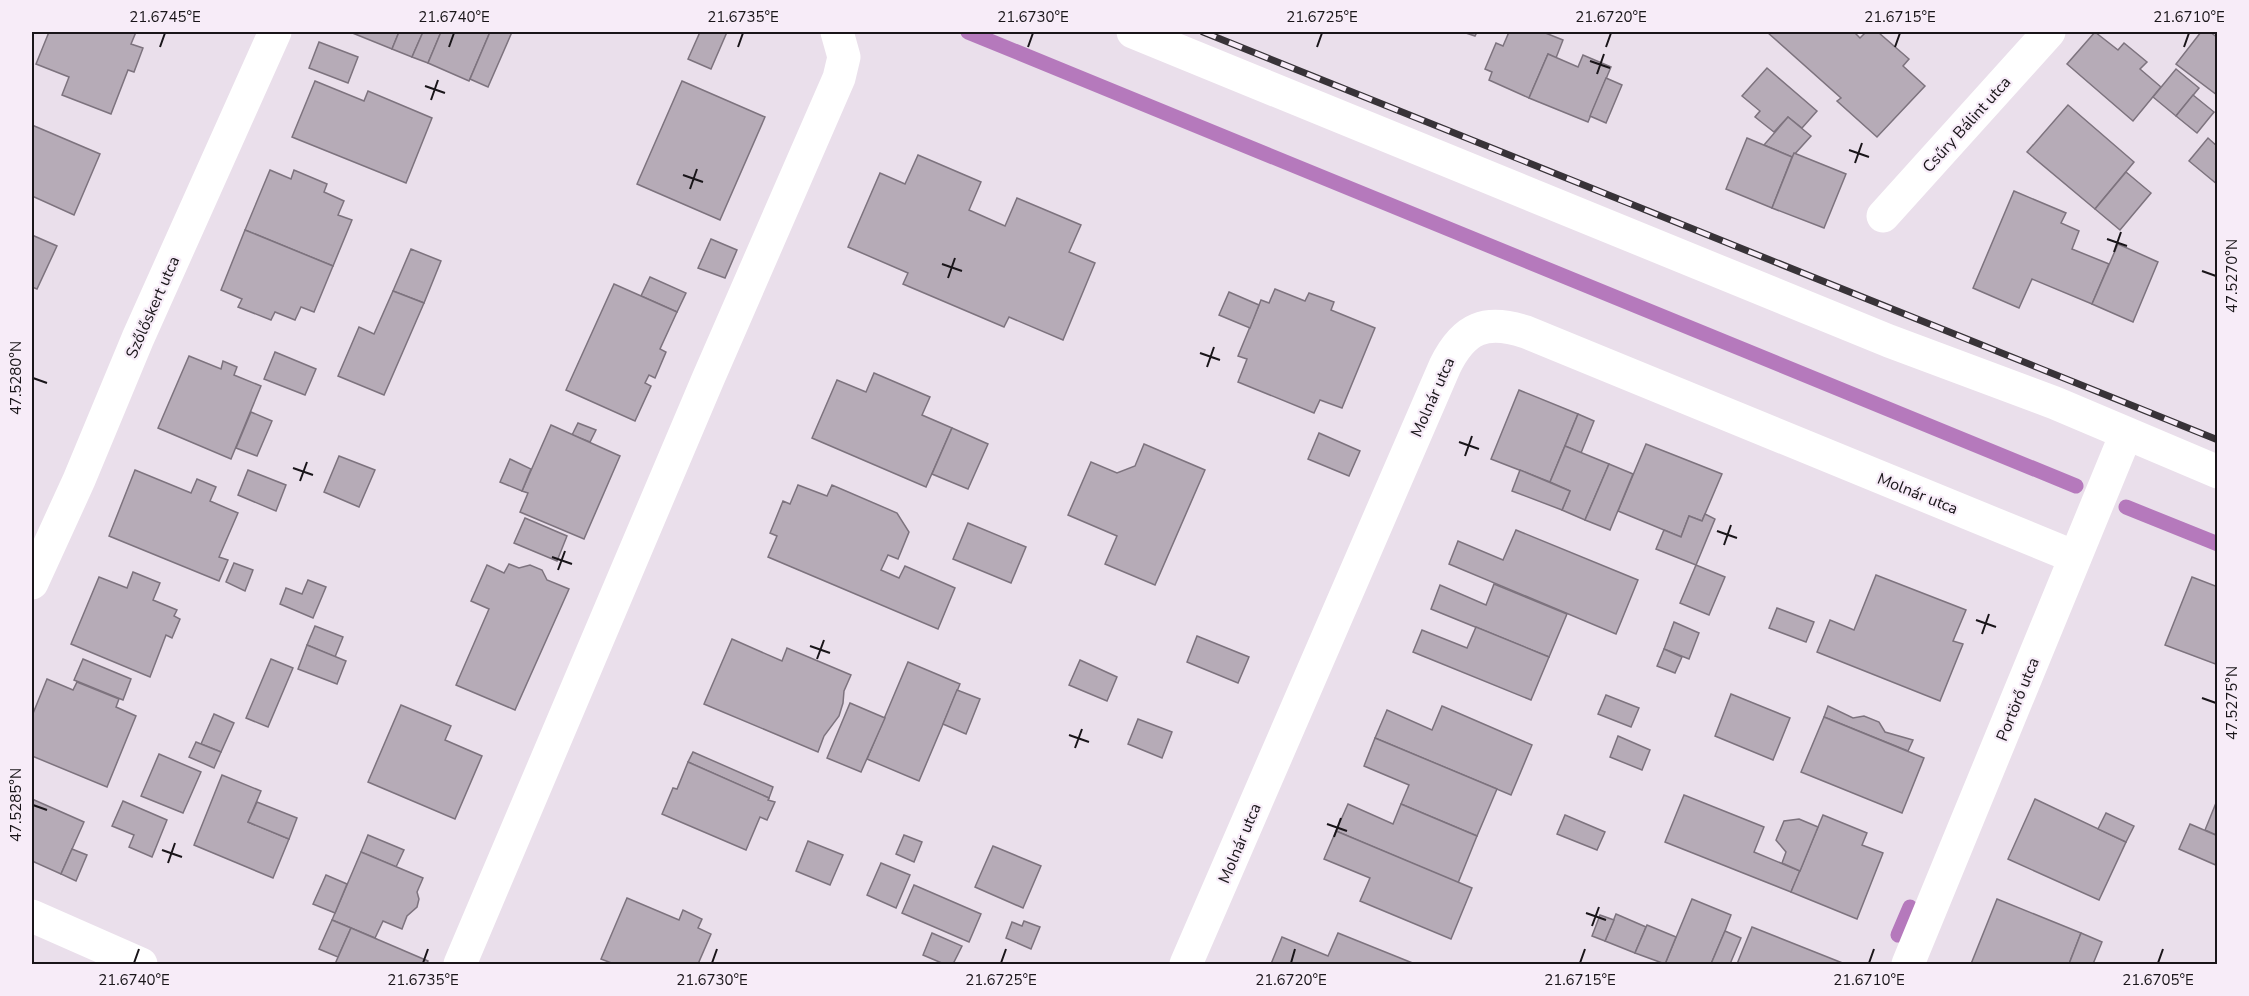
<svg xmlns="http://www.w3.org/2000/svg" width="2249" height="996" font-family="'Nunito Sans',sans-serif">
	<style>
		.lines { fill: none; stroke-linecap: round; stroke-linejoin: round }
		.stream { stroke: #b579bc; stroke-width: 15 }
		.building { fill: #b6abb7; stroke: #7d737e; stroke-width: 1.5 }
		.minor { stroke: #fff; stroke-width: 33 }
		.rail-casing { stroke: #383338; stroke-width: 7 }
		.rail { stroke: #f7ecf8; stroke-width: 4.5; stroke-dasharray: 14; stroke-linecap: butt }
		.ticks { fill: none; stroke: #191519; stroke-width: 2 }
		.labels { text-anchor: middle; stroke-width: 4.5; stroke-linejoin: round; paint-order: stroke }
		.street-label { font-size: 16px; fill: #191519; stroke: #f7ecf8 }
		.neatline { fill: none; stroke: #191519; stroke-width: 2 }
		.ticks-label { font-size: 15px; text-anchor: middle; fill: #191519 }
	</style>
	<rect width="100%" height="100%" fill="#eadfeb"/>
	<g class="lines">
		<g class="stream">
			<path d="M968,32l1108,454"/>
			<path d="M2126,507l92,37"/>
			<path d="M1898,935l12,-28"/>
		</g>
	</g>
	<g class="building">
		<path d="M49,32h87l-5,12 12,4 -9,24 -6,-2 -17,44 -49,-19 7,-18 -33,-13z"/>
		<path d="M350,32h49l-7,17z"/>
		<path d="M399,32h24l-11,25 -20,-8z"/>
		<path d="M423,32h18l-13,31 -16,-6z"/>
		<path d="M441,32h49l-21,49 -41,-18z"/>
		<path d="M490,32h22l-24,55 -18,-8z"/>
		<path d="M700,32h27l-16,37 -23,-10z"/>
		<path d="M1463,32h14l-2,4z"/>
		<path d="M1509,32h34l20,8 -7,18 -8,-4 -19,44 -40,-18 3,-8 -7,-3 11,-26 7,3z"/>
		<path d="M1767,32h87l6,6 5,-5h14l30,26 -6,7 22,20 -48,51 -40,-36 4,-3z"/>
		<path d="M2095,32l23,18 6,-7 23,19 -7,7 21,18 -28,34 -66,-57z"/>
		<path d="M2201,32h9l8,6 -1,57 -41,-31z"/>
		<path d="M319,42l39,15 -10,26 -39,-15z"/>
		<path d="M1548,54l30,13 5,-12 28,12 -23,55 -59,-24z"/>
		<path d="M1767,68l50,43 -15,17 -14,-11 -14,15 -19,-15 5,-6 -18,-15z"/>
		<path d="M2176,69l23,19 -23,28 -23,-19z"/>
		<path d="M1606,78l16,7 -16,38 -16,-7z"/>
		<path d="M315,81l49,20 4,-10 64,27 -26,65 -114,-46z"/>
		<path d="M682,81l83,36 -45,103 -83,-36z"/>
		<path d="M2193,95l21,17 -17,21 -21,-17z"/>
		<path d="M2068,105l66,57 -39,47 -68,-57z"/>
		<path d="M1788,117l23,19 -19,21 -28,-12z"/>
		<path d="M32,125l68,29 -26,61 -42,-19z"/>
		<path d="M1747,138l45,19 -20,51 -46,-19z"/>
		<path d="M2208,138l10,9v38l-29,-24z"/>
		<path d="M1794,153l52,21 -22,54 -52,-20z"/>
		<path d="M918,155l63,27 -12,28 36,16 12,-28 64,27 -12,27 26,11 -32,77 -54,-23 -5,10 -101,-43 5,-11 -60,-26 32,-74 25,11z"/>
		<path d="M270,170l21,9 3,-9 33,14 -3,8 20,9 -6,14 14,5 -19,46 -88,-36z"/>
		<path d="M2126,172l25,21 -31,37 -25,-21z"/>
		<path d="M2014,191l52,22 -5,10 18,8 -7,18 37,15 -17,40 -60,-25 -13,29 -46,-20z"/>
		<path d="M245,230l88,36 -19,46 -13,-5 -6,13 -20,-8 -4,8 -33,-13 4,-8 -21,-9z"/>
		<path d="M32,235l25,11 -20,43 -5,-2z"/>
		<path d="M711,239l26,11 -12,28 -27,-10z"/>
		<path d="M2118,244l40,18 -25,60 -41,-18z"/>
		<path d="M411,249l30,12 -17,42 -31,-12z"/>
		<path d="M650,277l36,16 -9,19 -36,-16z"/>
		<path d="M614,284l63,28 -17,37 6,3 -11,26 -6,-3 -4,8 6,3 -16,35 -69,-31z"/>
		<path d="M1275,289l30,12 4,-8 25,9 -3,8 44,18 -33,80 -22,-8 -6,13 -76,-31 9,-23 -9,-3 21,-51 2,-5 8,3z"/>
		<path d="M393,291l31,12 -40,92 -46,-19 21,-49 15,7z"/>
		<path d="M1229,292l30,13 -9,23 -31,-13z"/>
		<path d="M275,352l41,17 -11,26 -41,-16z"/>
		<path d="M189,356l32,13 2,-8 14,6 -3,8 27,11 -30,73 -73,-31z"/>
		<path d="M874,373l56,24 -8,18 30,13 -26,59 -114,-49 25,-58 29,12z"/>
		<path d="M1519,390l59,24 -28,68 -59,-23z"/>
		<path d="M251,412l21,9 -15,35 -21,-8z"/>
		<path d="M1578,414l16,7 -13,32 -16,-7z"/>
		<path d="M578,423l18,7 -6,12 -18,-7z"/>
		<path d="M551,425l69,31 -36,83 -64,-27 8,-19 -6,-2z"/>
		<path d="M952,428l36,16 -20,45 -36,-15z"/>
		<path d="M1319,433l41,18 -11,25 -41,-17z"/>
		<path d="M1144,444l61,26 -50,115 -50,-21 12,-28 -49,-21 23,-53 26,11 18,-7z"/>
		<path d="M1646,444l76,30 -20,47 -13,-5 -8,21 -63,-26z"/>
		<path d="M1565,446l44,18 -24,56 -23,-10 8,-19 -20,-9z"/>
		<path d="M339,456l36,14 -16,37 -35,-15z"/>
		<path d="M510,459l21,10 -9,22 -22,-9z"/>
		<path d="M1609,464l24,10 -23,56 -25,-10z"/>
		<path d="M135,470l56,23 6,-14 19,8 -6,14 28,12 -19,44 9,3 -9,21 -110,-45z"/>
		<path d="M248,470l38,15 -10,26 -38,-16z"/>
		<path d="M1520,470l50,21 -8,19 -50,-19z"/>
		<path d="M798,485l29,11 5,-11 65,28 12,19 -11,27 -10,-4 -7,15 18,8 6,-12 50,22 -17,41 -170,-72 9,-21 -7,-3 13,-32 7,3z"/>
		<path d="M1705,514l10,5 -19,46 -40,-16 8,-19 17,7 8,-21 13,5z"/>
		<path d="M525,518l42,18 -10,25 -43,-18z"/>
		<path d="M968,523l58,24 -15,36 -58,-24z"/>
		<path d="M1516,530l122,50 -22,54 -167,-70 9,-23 45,19z"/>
		<path d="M234,563l19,7 -8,21 -19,-9z"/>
		<path d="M509,564l10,4 11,-3 12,5 5,10 22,9 -54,121 -59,-25 33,-76 -18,-8 16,-36 17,8z"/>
		<path d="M1696,565l29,12 -16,38 -29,-12z"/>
		<path d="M133,572l27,11 -7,17 24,10 -3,6 6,3 -8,19 -6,-3 -16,42 -79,-33 28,-67 28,11z"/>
		<path d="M1876,575l90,35 -13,31 10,3 -23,57 -123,-49 13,-32 24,10z"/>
		<path d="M2192,577l26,10v78l-53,-20z"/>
		<path d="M308,580l18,7 -13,31 -33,-14 6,-16 16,6z"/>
		<path d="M1494,584l73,30 -18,43 -118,-48 9,-24 46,20z"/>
		<path d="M1777,608l37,14 -8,20 -37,-14z"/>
		<path d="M1674,622l25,11 -10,26 -25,-10z"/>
		<path d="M315,626l28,11 -8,20 -28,-12z"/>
		<path d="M1476,627l73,30 -18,43 -118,-48 9,-22 45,18z"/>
		<path d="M1197,636l52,21 -11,26 -51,-21z"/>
		<path d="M732,639l50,22 5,-13 64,27 -7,16 -1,12 -4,13 -15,20 -6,16 -114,-48z"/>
		<path d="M307,645l39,16 -9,23 -39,-15z"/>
		<path d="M1664,649l18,8 -7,16 -18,-7z"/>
		<path d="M83,659l48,20 -8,21 -49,-20z"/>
		<path d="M271,659l22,9 -25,59 -22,-9z"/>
		<path d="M1080,660l37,17 -10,24 -38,-16z"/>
		<path d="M908,662l52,22 -41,97 -52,-22z"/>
		<path d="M47,679l26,11 4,-8 42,17 -3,8 20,9 -29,71 -75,-31v-40z"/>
		<path d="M957,690l23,9 -14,35 -23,-10z"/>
		<path d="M1731,694l59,24 -17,42 -58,-24z"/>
		<path d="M1606,695l33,13 -8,19 -33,-13z"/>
		<path d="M850,703l35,15 -24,54 -34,-14z"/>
		<path d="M401,705l50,21 -6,14 37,16 -27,63 -87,-37z"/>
		<path d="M1442,706l90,39 -21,50 -136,-57 12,-28 45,20z"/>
		<path d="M1828,706l25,12 11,-2 15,6 6,10 28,8 -5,11 -84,-34z"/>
		<path d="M214,714l20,9 -13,29 -20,-8z"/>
		<path d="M1824,717l100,41 -22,55 -101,-41z"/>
		<path d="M1138,719l34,13 -10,26 -34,-14z"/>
		<path d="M1618,736l32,14 -8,20 -32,-13z"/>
		<path d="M1375,738l122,51 -20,47 -76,-32 8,-19 -45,-19z"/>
		<path d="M196,742l25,10 -7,16 -25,-11z"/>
		<path d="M693,752l80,35 -4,11 -81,-36z"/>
		<path d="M159,754l42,18 -18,41 -42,-17z"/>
		<path d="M688,762l81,36 -1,2 7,2 -8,18 -7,-3 -14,33 -84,-36 11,-26 4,1z"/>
		<path d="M222,775l39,16 -13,31 41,17 -16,39 -79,-33z"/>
		<path d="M1684,795l80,32 -10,25 46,19 -9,21 -126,-50z"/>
		<path d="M2218,798v38l-13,-6z"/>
		<path d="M32,799l52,23 -23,52 -29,-13z"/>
		<path d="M2035,799l91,43 -27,58 -91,-41z"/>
		<path d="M123,801l44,19 -15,37 -23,-10 5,-12 -22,-9z"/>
		<path d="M257,802l40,16 -8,21 -41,-17z"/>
		<path d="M1348,804l45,20 8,-20 76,32 -19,47 -122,-52z"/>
		<path d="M2106,813l28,13 -8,16 -28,-13z"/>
		<path d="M1565,815l40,17 -8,18 -40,-16z"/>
		<path d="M1823,815l44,18 -5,12 21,8 -26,66 -66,-27z"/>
		<path d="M1799,819l19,8 -18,44 -18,-8 4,-11 -10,-12 8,-19z"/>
		<path d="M2190,824l28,12v30l-39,-17z"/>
		<path d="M1336,831l136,57 -21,51 -91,-38 10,-23 -46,-19z"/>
		<path d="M368,835l36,15 -8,17 -35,-15z"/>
		<path d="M904,835l18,7 -8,20 -18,-8z"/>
		<path d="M808,841l35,14 -13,30 -34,-14z"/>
		<path d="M993,846l48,20 -18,42 -48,-21z"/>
		<path d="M72,849l15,6 -11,26 -15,-7z"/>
		<path d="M361,852l62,26 -6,14 2,7 -2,8 -10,9 -5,13 -19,-8 -8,17 -43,-18z"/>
		<path d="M881,863l29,12 -14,33 -29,-13z"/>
		<path d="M326,875l21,9 -12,29 -22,-9z"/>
		<path d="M914,885l67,29 -12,28 -67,-29z"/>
		<path d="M627,898l52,22 4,-10 19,9 -4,9 13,6 -13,30h-84l-13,-5z"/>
		<path d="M1692,899l39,16 -6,16 -14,33h-46z"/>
		<path d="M1997,899l84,34 -12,31h-98z"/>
		<path d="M1616,914l30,13 -11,26 -30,-12z"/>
		<path d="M1600,915l14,5 -9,21 -13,-5z"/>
		<path d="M332,920l19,8 -13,29 -19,-8z"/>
		<path d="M1024,921l16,6 -9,22 -25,-11 6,-16 10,4z"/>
		<path d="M1647,925l29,12 -11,27 -30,-11z"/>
		<path d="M1752,927l93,37h-108z"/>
		<path d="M351,928l77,33 -1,3h-92z"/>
		<path d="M1725,931l16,7 -11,26h-19z"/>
		<path d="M932,933l30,13 -9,18h-9l-21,-9z"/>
		<path d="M1338,933l77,31h-144l11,-27 46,19z"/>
		<path d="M2081,933l21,9 -9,22h-24z"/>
	</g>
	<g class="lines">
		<g class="minor">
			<path d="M1133,32l756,309 166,62 163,69"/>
			<path d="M1883,216l166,-184"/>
			<path d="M32,583l47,-103 59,-142 137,-306"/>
			<path d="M32,916l109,48"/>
			<path d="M460,964l248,-585 131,-301 5,-21 -7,-25"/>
			<path d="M1186,964l259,-598c19,-39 41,-47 81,-34l549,225"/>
			<path d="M1908,964l218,-530"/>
		</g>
		<g class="rail-casing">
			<path id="rail" d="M1203,32l1015,408"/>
		</g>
		<use href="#rail" class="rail"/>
	</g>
	<path class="ticks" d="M160,47l5,-14M449,47l5,-14M738,47l5,-14M1028,47l5,-14M1317,47l5,-14M1606,47l5,-14M1895,47l5,-14M2184,47l5,-14M1590,61l20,7M1597,74l7,-20M425,86l20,7M431,100l7,-20M1849,150l20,7M1855,163l7,-20M683,175l20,7M690,189l7,-20M2107,239l20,7M2114,252l7,-20M942,264l20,7M2202,271l14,5M948,278l7,-20M1200,353l20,7M1207,367l7,-20M33,378l14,5M1459,442l20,7M1465,456l7,-20M293,468l20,7M300,481l7,-19M1717,531l20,7M1724,545l7,-20M552,557l20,7M558,570l7,-19M1976,620l20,7M1982,634l7,-20M810,646l20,7M817,659l7,-19M2202,698l14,5M1069,735l20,7M1075,748l7,-19M33,805l14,5M1327,824l20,7M1334,837l7,-19M162,850l20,7M168,863l7,-20M1586,913l20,7M1592,926l7,-19M134,963l5,-14M423,963l5,-14M712,963l5,-14M1001,963l5,-14M1291,963l4,-14M1580,963l5,-14M1869,963l5,-14M2158,963l5,-14"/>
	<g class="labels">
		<g class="street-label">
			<text transform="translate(1966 124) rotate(-48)" y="6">Csűry Bálint utca</text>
			<text transform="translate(152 307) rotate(-66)" y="6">Szőlőskert utca</text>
			<text transform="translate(1432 397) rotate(-66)" y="6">Molnár utca</text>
			<text transform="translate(1918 493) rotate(22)" y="6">Molnár utca</text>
			<text transform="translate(2017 699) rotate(-68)" y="6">Portörő utca</text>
			<text transform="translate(1239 843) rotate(-67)" y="6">Molnár utca</text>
		</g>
	</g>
	<rect width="2249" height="996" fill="none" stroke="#f7ecf8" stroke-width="66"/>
	<rect x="33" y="33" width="2183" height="930" class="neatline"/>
	<g class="ticks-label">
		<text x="165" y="22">21.6745°E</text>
		<text x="454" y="22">21.6740°E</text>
		<text x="743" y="22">21.6735°E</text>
		<text x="1033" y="22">21.6730°E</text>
		<text x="1322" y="22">21.6725°E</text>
		<text x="1611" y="22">21.6720°E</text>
		<text x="1900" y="22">21.6715°E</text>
		<text x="2189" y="22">21.6710°E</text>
		<text transform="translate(2232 276) rotate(-90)" y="5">47.5270°N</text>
		<text transform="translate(16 378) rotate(-90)" y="5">47.5280°N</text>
		<text transform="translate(2232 703) rotate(-90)" y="5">47.5275°N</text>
		<text transform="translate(16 805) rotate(-90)" y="5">47.5285°N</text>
		<text x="134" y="985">21.6740°E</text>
		<text x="423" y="985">21.6735°E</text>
		<text x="712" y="985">21.6730°E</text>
		<text x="1001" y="985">21.6725°E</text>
		<text x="1291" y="985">21.6720°E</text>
		<text x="1580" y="985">21.6715°E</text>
		<text x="1869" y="985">21.6710°E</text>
		<text x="2158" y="985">21.6705°E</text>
	</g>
</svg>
